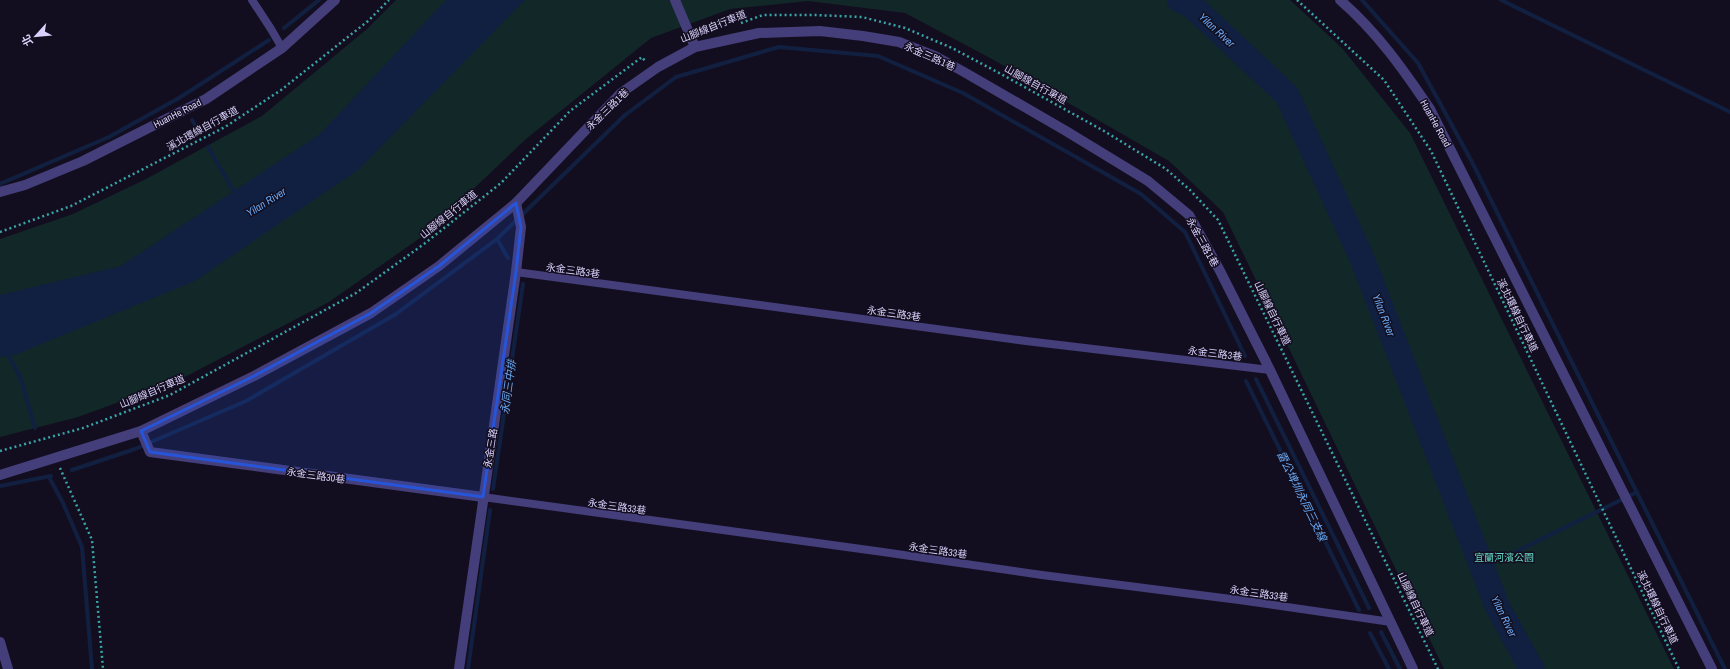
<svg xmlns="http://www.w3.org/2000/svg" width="1730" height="669" font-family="'Archivo Narrow','Noto Sans TC',sans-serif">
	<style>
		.green { fill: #122728 }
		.water { fill: #112040 }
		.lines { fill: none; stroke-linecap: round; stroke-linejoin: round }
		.stream { stroke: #112040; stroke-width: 4 }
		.river { stroke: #112040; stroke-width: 25 }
		.path { stroke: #38a5a7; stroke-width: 2.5; stroke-dasharray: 2 3; stroke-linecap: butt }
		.service { stroke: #443e7a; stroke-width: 8 }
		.minor { stroke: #443e7a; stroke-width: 10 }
		.minor-bridge { stroke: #443e7a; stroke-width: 10 }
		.marked { fill: #2655da; fill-opacity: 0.2; stroke: #2655da; stroke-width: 3; stroke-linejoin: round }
		.labels { text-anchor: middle; stroke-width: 3; stroke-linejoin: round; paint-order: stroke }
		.street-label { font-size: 10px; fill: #d9d1fb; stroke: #130e1f }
		.park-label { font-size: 10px; fill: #64d4c0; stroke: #130e1f }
		.water-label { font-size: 11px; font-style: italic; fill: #68a7f1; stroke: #130e1f }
	</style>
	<rect width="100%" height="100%" fill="#130e1f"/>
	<path class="green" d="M396,0h894l52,48 68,85 264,536h-230l-221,-457 -54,-51 -177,-102 -87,-46 -97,-12 -78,8 -79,29 -125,101 -99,94 -98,69 -152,79 -99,36 -78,20v-198l73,-25 73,-35 116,-63 105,-87z"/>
	<path class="water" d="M446,0h79l-167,170 -163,111 -178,73 -17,3v-62l121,-29 199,-132z"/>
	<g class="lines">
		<g class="stream">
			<path d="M1362,0l56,63 54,99 253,507"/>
			<path d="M1501,0l229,112"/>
			<path d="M284,28l35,-28"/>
			<path d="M192,120l6,10"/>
			<path d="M208,147l28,48"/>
			<path d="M0,184l109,-47 70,-39 90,-58"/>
			<path d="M497,239l11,19"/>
			<path d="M7,352l13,25 15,51"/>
			<path d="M1256,379l113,229"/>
			<path d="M1246,381l113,229"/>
			<path d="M72,470l63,-21 111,-48 150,-87 101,-75 128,-124 51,-38 103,-30 99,9 85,37 178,101 44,38 60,124"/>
			<path d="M49,477l14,26 19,44 10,122"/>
			<path d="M0,486l51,-10"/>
			<path d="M493,489l30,-205"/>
			<path d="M1483,568l154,-76"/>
			<path d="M1381,632l19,37"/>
			<path d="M1370,633l19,36"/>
			<path d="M468,669l22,-159"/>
		</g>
		<path class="river" d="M1179,0l12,5 96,90 74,161 137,352 34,61"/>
		<g class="path">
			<path d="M1297,0l87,80 47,71 248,518"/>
			<path d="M741,23l22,-8h52l47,2 43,11 47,20 49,26 103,57 62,38 24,21 28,30 220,449"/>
			<path d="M0,232l71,-26 154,-79 56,-37 87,-69 21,-21"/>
			<path d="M0,451l83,-23 87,-33 186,-102 68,-49 77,-61 69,-72 72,-54 3,4"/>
			<path d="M60,468l32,72 11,129"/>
		</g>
		<g class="service">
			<path d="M252,0l19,29 11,19"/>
			<path d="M516,272l510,69 244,29"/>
			<path d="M483,497l400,55 159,23 197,25 152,22"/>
		</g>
		<g class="minor">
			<path d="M1340,0c37,32 63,69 90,109l282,560"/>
			<path d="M0,192l25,-7 58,-24 123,-62 76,-51 53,-48"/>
			<path d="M141,431l9,21 333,45"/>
			<path d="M0,475l141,-44 113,-55 117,-63 68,-47 77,-63 105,-110 37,-26 37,-20 64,-14 61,-2 43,5 36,6 38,15 27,15 102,59 82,50 41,34 30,54 51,101 143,299"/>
			<path d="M0,642l8,27"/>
			<path d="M459,669l57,-397 5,-45 -5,-24"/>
		</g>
		<path class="minor-bridge" d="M675,0l20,47"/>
	</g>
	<path class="marked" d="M516,203l5,24 -5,45 -33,225 -333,-45 -9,-21 113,-55 117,-63 68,-47z"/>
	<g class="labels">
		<g class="street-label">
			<text transform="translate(713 26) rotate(-22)" y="4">山腳線自行車道</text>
			<text transform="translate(930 56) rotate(24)" y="4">永金三路1巷</text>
			<text transform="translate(1036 84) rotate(29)" y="4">山腳線自行車道</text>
			<text transform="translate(607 109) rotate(-44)" y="4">永金三路1巷</text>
			<text transform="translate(177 113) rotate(-27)" y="4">HuanHe Road</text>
			<text transform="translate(1436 123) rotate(61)" y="4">HuanHe Road</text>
			<text transform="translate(202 128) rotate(-29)" y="4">溪北環線自行車道</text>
			<text transform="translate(448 214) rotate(-39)" y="4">山腳線自行車道</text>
			<text transform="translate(1203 242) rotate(61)" y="4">永金三路1巷</text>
			<text transform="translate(573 270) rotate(8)" y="4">永金三路3巷</text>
			<text transform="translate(894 313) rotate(8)" y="4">永金三路3巷</text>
			<text transform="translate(1273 313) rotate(64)" y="4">山腳線自行車道</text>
			<text transform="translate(1518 315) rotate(64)" y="4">溪北環線自行車道</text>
			<text transform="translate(1215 353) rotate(7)" y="4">永金三路3巷</text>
			<text transform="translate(152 391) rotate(-23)" y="4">山腳線自行車道</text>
			<text transform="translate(490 448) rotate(-81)" y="4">永金三路</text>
			<text transform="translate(316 475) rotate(8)" y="4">永金三路30巷</text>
			<text transform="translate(617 506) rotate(8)" y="4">永金三路33巷</text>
			<text transform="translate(938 550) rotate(8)" y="4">永金三路33巷</text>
			<text transform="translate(1259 593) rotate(8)" y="4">永金三路33巷</text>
			<text transform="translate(1416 604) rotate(64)" y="4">山腳線自行車道</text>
			<text transform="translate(1658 607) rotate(64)" y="4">溪北環線自行車道</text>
		</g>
		<g class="park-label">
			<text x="1504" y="561">宜蘭河濱公園</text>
		</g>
		<g class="water-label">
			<text transform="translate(1217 30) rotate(43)" y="4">Yilan River</text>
			<text transform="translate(266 202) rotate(-32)" y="4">Yilan River</text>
			<text transform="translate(1384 315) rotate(69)" y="4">Yilan River</text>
			<text transform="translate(508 387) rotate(-82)" y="4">永同三中排</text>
			<text transform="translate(1302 496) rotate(64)" y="4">雷公埤圳永同三支線</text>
			<text transform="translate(1504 616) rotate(64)" y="4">Yilan River</text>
		</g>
	</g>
	<g transform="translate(36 36) rotate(243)" stroke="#130e1f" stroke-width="3" paint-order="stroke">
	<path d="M0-3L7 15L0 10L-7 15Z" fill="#d9d1fb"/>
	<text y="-6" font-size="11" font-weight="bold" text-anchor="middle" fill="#d9d1fb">北</text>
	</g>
</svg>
